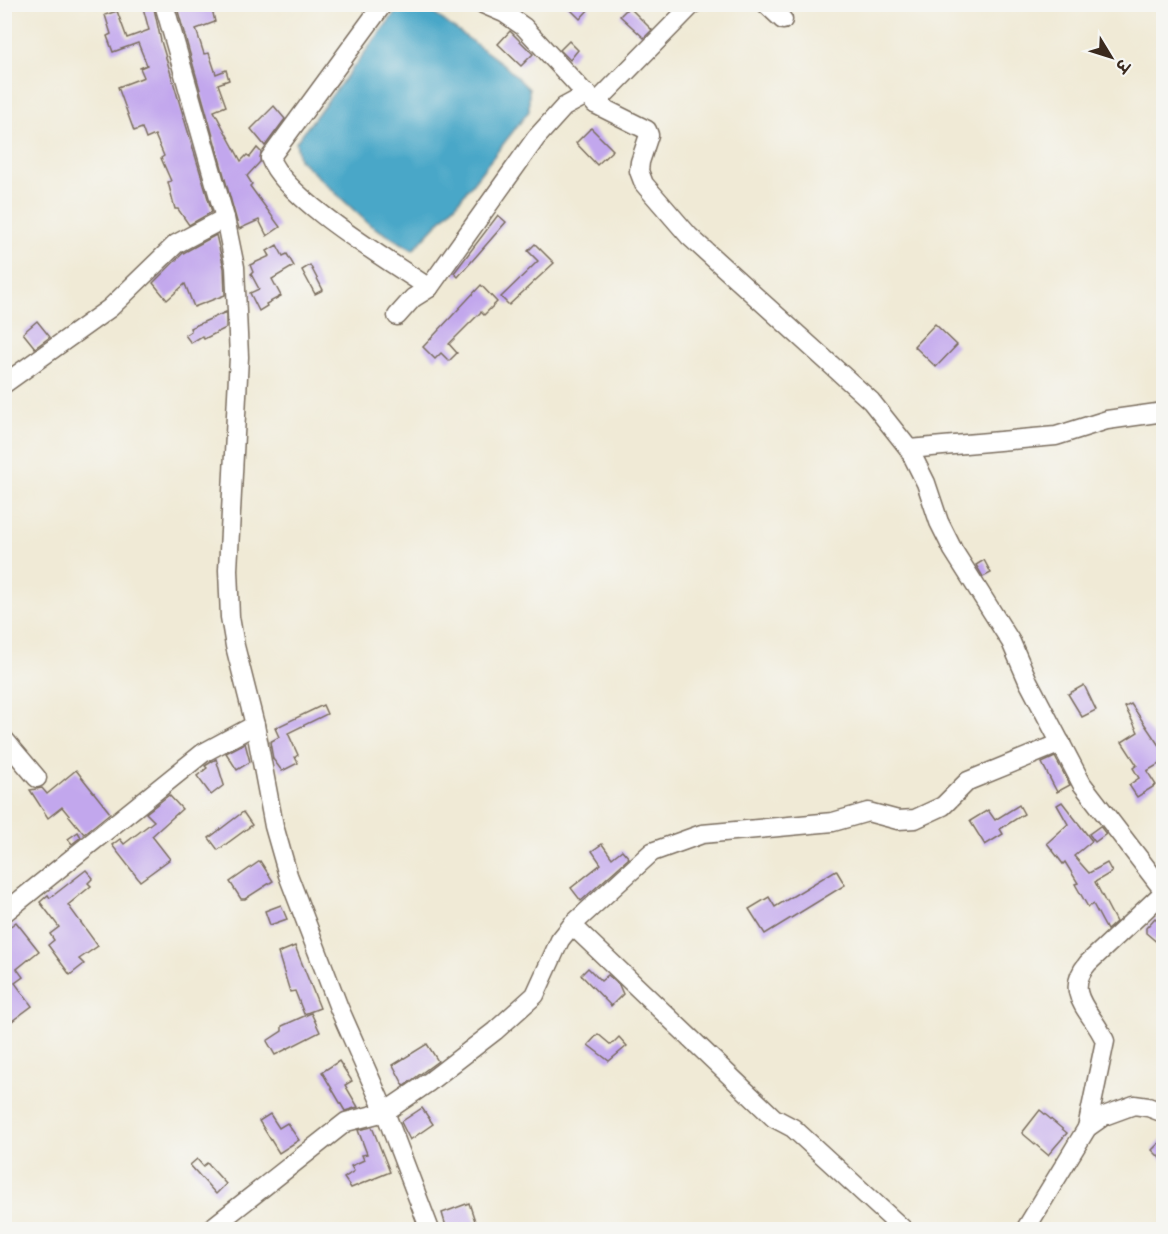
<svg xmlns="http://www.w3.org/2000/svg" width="1168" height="1234" font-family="'Patrick Hand','Playpen Sans Deva',sans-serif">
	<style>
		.water { fill: #49a7c8; stroke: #426873; stroke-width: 1.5 }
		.building { fill: #c2a7ed }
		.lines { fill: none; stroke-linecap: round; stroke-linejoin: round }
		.minor-casing { stroke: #7a6d5e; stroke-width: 21 }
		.minor { stroke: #fff; stroke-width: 18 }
	</style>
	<rect width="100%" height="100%" fill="#f6f6f2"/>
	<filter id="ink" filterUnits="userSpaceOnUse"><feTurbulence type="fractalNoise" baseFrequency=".0167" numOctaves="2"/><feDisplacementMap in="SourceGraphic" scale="12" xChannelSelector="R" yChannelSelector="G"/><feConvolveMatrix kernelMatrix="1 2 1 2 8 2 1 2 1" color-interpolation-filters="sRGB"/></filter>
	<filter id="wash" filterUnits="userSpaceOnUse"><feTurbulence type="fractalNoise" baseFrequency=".008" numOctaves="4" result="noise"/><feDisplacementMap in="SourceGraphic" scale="24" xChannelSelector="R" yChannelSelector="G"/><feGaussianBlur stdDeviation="1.35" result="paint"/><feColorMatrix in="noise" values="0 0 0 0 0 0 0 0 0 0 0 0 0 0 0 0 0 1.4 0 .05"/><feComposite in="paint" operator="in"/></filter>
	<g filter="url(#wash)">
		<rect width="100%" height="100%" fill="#f0ead6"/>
		<path class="water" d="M402,4l20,1 81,59 26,25v22l-71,91 -45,48 -43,-25 -71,-66 -3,-17z"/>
		<g id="blocks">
			<g class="building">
				<path d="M142,4h11l8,37 51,171 -23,13 -11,-16h-3l-7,-27 3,-1 -10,-23 3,-2 -9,-21 -9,4 -4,-11 -8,3 -16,-44 26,-10 -4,-9 7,-3 -9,-22 -25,9 -6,-16 4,-2 -6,-19 12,-4 10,27 22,-8z"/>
				<path d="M176,4h35l4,18 -19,7 8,25 5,-1 7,21 10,-4 3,10 -11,4 8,22 -12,5 27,50 6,-6 3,2 7,-9 4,4 -1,10 -13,14 5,8 -2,2 30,41 -13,9 -8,-16 -20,9z"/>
				<path d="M565,4h19l5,5 -9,10z"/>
				<path d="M629,7l23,23 -8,8 -24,-22z"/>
				<path d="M510,31l23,23 -12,12 -23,-22z"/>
				<path d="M569,41l9,9 -8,10 -10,-10z"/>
				<path d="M274,106l11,13 -20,27 -14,-17z"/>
				<path d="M591,128l22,22 -16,15 -21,-22z"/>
				<path d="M498,215l8,7 -48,55 -4,-4z"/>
				<path d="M216,235l8,33 1,27 -31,12 -9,-23 -18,16 -14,-17 30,-30z"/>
				<path d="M535,244l19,19 -45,42 -8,-8 37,-36 -10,-10z"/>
				<path d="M277,245l6,11 4,-2 7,12 -22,13 9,17 -15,8 1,2 -8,5 -9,-18 9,-4 -8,-15 2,-2 -3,-7 20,-9 -3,-5z"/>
				<path d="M310,265l13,25 -8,4 -13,-24z"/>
				<path d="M481,285l16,17 -13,13 -3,-3 -32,32 8,9 -8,8 -8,-8 -6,6 -12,-12z"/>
				<path d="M226,312v16l-22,11 -2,-3 -11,7 -6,-8 6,-4 -1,-3z"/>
				<path d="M37,321l13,16 -15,11 -12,-15z"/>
				<path d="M935,324l22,21 -21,22 -22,-21z"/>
				<path d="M984,560l7,13 -8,4 -7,-12z"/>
				<path d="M1084,685l12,25 -14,7 -14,-23z"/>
				<path d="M1131,704l33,49v8l-17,10 9,14 -19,12 -8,-12 10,-7 -6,-10 4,-3 -15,-23 16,-10 -13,-25z"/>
				<path d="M323,705l4,9 -39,19 10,22 -3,2 3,6 -16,8 -9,-12 -3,-17 9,-5 -4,-9z"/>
				<path d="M245,743l5,19 -13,8 -11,-17z"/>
				<path d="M1055,757l15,28 -13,7 -15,-29z"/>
				<path d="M216,759l8,26 -13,10 -14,-19 10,-8 -2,-2z"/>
				<path d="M76,770l34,43 -26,21 -22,-27 -14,11 -18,-28 12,-2 5,6z"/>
				<path d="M169,795l13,14 -30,27 18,23 -30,22 -28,-36 8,-6 4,5 30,-23 -8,-8z"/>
				<path d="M1062,802l30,39 -18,15 15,17 18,-10 5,9 -17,10 21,40 -9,8 -14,-26 -5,3 -13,-23 3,-1 -13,-21 -2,2 -16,-21 21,-19 -11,-19z"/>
				<path d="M1019,805l5,9 -24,15 3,5 -18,11 -15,-24 18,-11 7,10z"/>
				<path d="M243,812l9,13 -34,25 -9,-12z"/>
				<path d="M1100,826l6,8 -11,8 -6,-8z"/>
				<path d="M78,832l3,5 -9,7 -4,-5z"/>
				<path d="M602,844l10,14 10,-8 7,8 -48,43 -10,-13 30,-24 -9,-13z"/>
				<path d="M260,861l13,20 -28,18h-4l-11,-17z"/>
				<path d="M86,870l7,8 -5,5 3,3 -23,19 30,41 -19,13 5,5 -14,11 -22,-30 6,-5 -4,-6 9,-7 -19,-25 8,-7 2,3z"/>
				<path d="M836,870l9,15 -80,49 -16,-25 20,-12 6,10z"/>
				<path d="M281,905l6,14 -17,6 -5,-14z"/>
				<path d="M1155,918l9,8v13l-5,5 -13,-11v-5z"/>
				<path d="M16,922l23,29 -22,18 6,8 -8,6 17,23 -28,21v-96z"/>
				<path d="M295,946l25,62 -16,6 -9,-23 -5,1 -12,-39z"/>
				<path d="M588,968l13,13 7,-6 11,10 4,9 -12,12 -30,-31z"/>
				<path d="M311,1013l9,19 -45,23 -8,-14 15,-10v-5z"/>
				<path d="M598,1034l13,11 8,-8 8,9 -18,15 -21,-16z"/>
				<path d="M427,1044l11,17 -34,25 -11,-21z"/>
				<path d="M339,1061l13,20 -7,4 13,22 -13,4 -23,-39z"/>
				<path d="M422,1108l11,16 -23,16 -9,-18z"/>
				<path d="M1040,1110l27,23 -19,22 -26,-22z"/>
				<path d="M270,1114l9,14 8,-5 12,17 -20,13 -20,-32z"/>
				<path d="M372,1127l18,45 -39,16 -7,-10 10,-7 -3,-5 13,-6 -2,-5 5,-1 -9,-24z"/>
				<path d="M1164,1138v24l-12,-12z"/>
				<path d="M197,1159l6,7 4,-3 19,21 -10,10 -26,-29z"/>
				<path d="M469,1203l8,24 -30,3 -5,-17z"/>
			</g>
		</g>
	</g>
	<g filter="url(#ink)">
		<use href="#blocks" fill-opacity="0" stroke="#7a6d5e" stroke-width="1.5"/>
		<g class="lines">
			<g class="minor-casing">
				<g id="minor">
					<path d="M164,4l61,214 10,49 4,90 -11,213 2,47 5,29 20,79 19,101 14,49 51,133 46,104 45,118"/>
					<path d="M383,4l-113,154c15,41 120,103 159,130"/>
					<path d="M483,4l21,9 20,14 71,77 52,26 2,5 -9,27 -1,9 5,13 45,52 182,165 38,48 17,34 13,39 14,28 58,92 17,39 54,103 82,107"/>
					<path d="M766,4l17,16"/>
					<path d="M595,104l98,-100"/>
					<path d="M397,316l16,-18 16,-10 107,-150 28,-31 24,-13"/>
					<path d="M4,384l106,-76 66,-64 49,-26"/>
					<path d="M909,449l147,-13 51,-16 57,-8"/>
					<path d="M4,739l33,39"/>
					<path d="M4,913l199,-160 52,-28"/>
					<path d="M572,925l202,193 19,10 111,102"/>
					<path d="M1087,1128l18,-87c-11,-28 -44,-46 -17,-78l76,-71"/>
					<path d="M209,1230l137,-108 39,-10 44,-30 66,-51 40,-36 25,-55 12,-15 80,-73 50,-18 131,-12 35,-10 30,8 17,-1 28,-13 25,-25 93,-38"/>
					<path d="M1025,1230l62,-102 17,-12 30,-11 14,2 16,6"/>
				</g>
			</g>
			<use href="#minor" class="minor"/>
		</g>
	</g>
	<rect width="1168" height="1234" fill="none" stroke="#f6f6f2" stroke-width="24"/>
	<g transform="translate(1111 57) rotate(128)" stroke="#f6f6f2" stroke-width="4.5" paint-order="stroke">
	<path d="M0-4.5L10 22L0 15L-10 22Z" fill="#3b2a1e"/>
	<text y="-9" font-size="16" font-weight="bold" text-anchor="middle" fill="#3b2a1e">उ</text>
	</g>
</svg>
